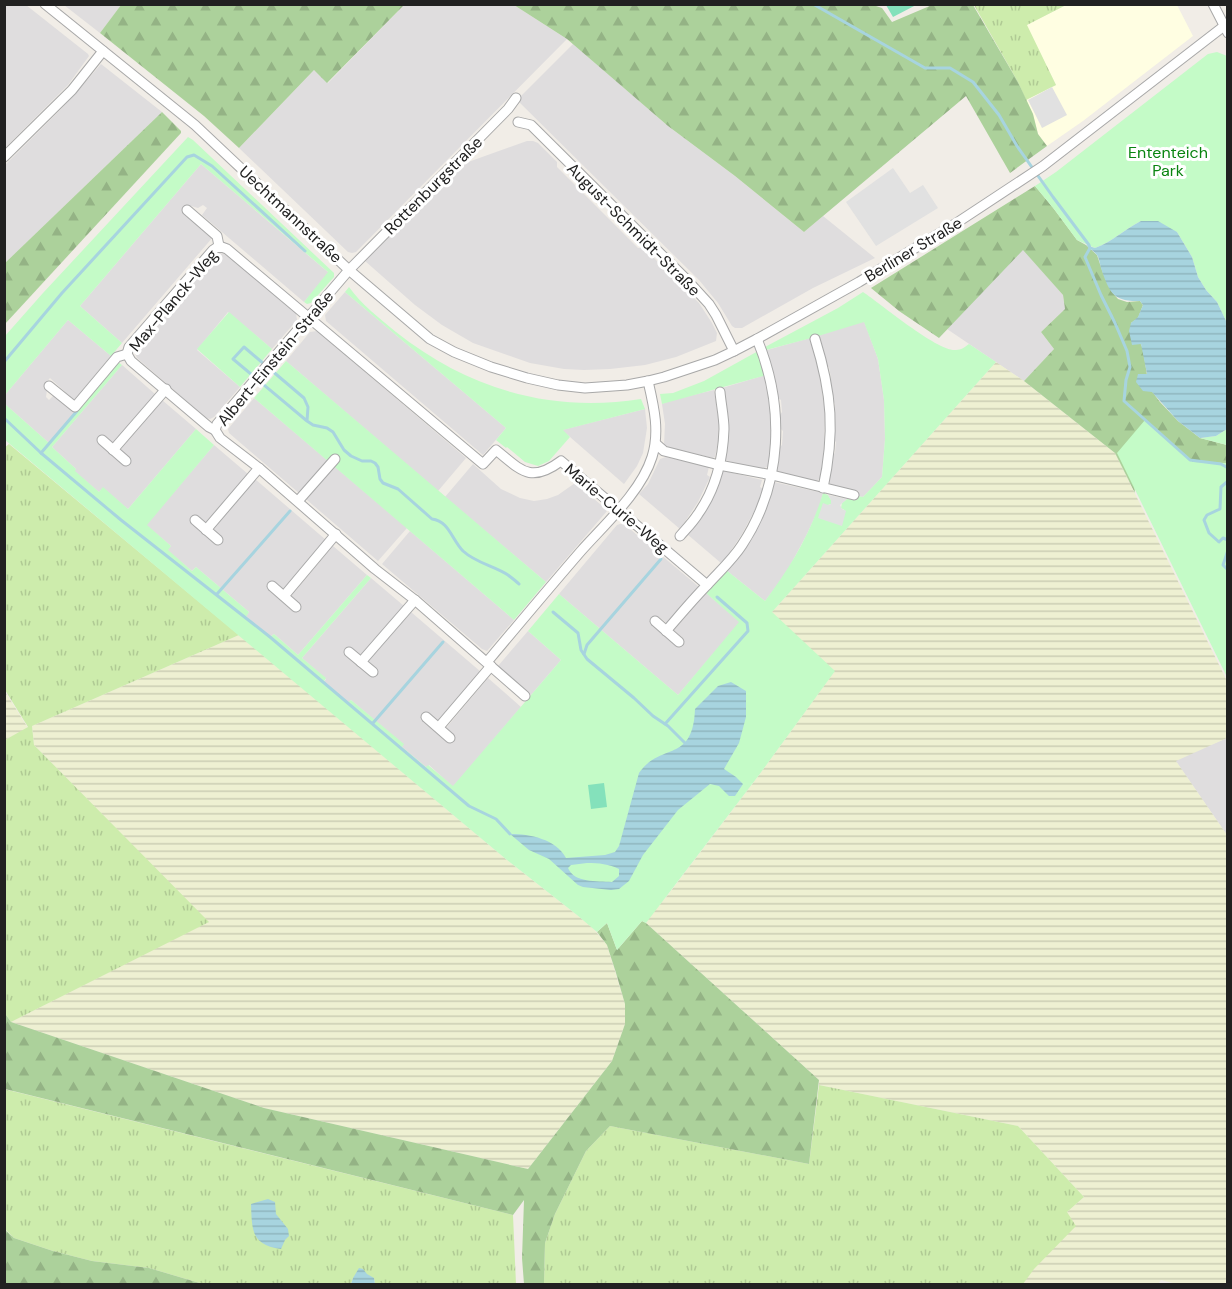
<svg xmlns="http://www.w3.org/2000/svg" width="1232" height="1289" font-family="'DM Sans',sans-serif">
	<style>
		.residential { fill: #dfddde }
		.education { fill: #fffee2 }
		.farmland { fill: url(#farmland-rules) }
		.grass { fill: url(#grass-tufts) }
		.forest { fill: url(#forest-firs) }
		.park { fill: #c4fbc7 }
		.pitch { fill: #84e1bb }
		.parking { fill: #e1e1e1 }
		.water { fill: url(#water-rules); fill-rule: evenodd }
		.lines { fill: none; stroke-linecap: round; stroke-linejoin: round }
		.stream { stroke: #a7d4df; stroke-width: 3 }
		.minor-casing { stroke: #a8a8a8; stroke-width: 11 }
		.minor { stroke: #fff; stroke-width: 9 }
		.labels { text-anchor: middle; stroke-width: 6; stroke-linejoin: round; paint-order: stroke }
		.park-label { font-size: 16px; fill: #098410; stroke: #fff }
		.street-label { font-size: 16px; fill: #212121; stroke: #fff }
	</style>
	<defs>
		<pattern id="farmland-rules" width="6" height="5" patternUnits="userSpaceOnUse" patternTransform="scale(1.5)"><rect width="6" height="5" fill="#eef0d2"/><path d="M0 2.5h6" fill="none" stroke="#ccceb4"/></pattern>
		<pattern id="grass-tufts" width="24" height="20" patternUnits="userSpaceOnUse" patternTransform="scale(1.5)"><rect width="24" height="20" fill="#cdecac"/><path d="M3 7l-1-3M5 7V3M7 7l1-3M15 17l-1-3M17 17v-4M19 17l1-3" fill="none" stroke="#b0ca94"/></pattern>
		<pattern id="forest-firs" width="22" height="20" patternUnits="userSpaceOnUse" patternTransform="scale(1.5)"><rect width="22" height="20" fill="#acd19b"/><path d="M5 1l3.5 6h-7zM16 11l3.5 6h-7z" fill="#94b385"/></pattern>
		<pattern id="water-rules" width="6" height="5" patternUnits="userSpaceOnUse" patternTransform="scale(1.5)"><rect width="6" height="5" fill="#a7d4df"/><path d="M0 2.5h6" fill="none" stroke="#8fb6bf"/></pattern>
	</defs>
	<rect width="100%" height="100%" fill="#f1ede7"/>
	<g class="residential">
		<path d="M5,4l21,1 62,49 1,2 -21,29 -63,63z"/>
		<path d="M64,5h57l-21,28z"/>
		<path d="M404,5h110l53,34 -211,213 -4,1 -4,-1 -109,-104 75,-78 14,13z"/>
		<path d="M573,44l95,82 67,50 69,56 19,-16 52,42 -62,30 -71,40h-7l-3,-2 -14,-23 -19,-23 -182,-180z"/>
		<path d="M101,64l61,48 -157,151v-98l56,-56 21,-23z"/>
		<path d="M527,141h6l5,2 19,19v5l81,81h6l55,55 13,20 5,10 -1,8 -40,16 -31,8 -35,4 -26,1 -20,-1 -34,-6 -57,-20 -31,-18 -27,-20 -50,-44 60,-60v-2l32,-33z"/>
		<path d="M201,164l128,109 -25,29 -102,-87 5,-7 -4,-3 -5,3 -7,-2 -5,7 27,24 -91,106 -42,-37z"/>
		<path d="M1023,249l40,46 2,14 -24,23 13,17 -30,32 -77,-52z"/>
		<path d="M220,253l7,2 69,58 1,7 -25,29 -44,-37 -31,38 43,37 -26,30 -4,2 -4,-1 -69,-60 -2,-5 2,-5 78,-92z"/>
		<path d="M345,292l161,136 -23,27 -157,-134 -1,-6z"/>
		<path d="M68,320l43,36 -37,44 -24,-22 -6,7 3,5 -1,7 3,3 6,-6 20,18 -26,31 -44,-39v-9z"/>
		<path d="M864,321l14,38 6,41 1,39 -3,38 -19,20 -5,-1 1,-4 -28,-6 -2,-4 3,-26 3,-3 1,-11 -3,-3v-21l2,-3v-12l-3,-2 -3,-20 2,-3 -2,-11 -3,-2 -9,-29z"/>
		<path d="M317,331l149,127 -28,33 -152,-130 24,-29z"/>
		<path d="M810,338l8,26 7,47 -1,40 -3,26 -5,5 -38,-9 -2,-2 3,-23 3,-3 1,-14 -3,-3v-13l2,-3 -1,-12 -3,-2 -4,-24 -7,1 -7,-25 5,-3 2,3z"/>
		<path d="M122,365l33,29 -42,50 -14,-1 24,21 -3,-14 42,-50 34,29 -68,80 -25,-21 -4,4 -25,-21 2,-2 -24,-22z"/>
		<path d="M766,375l7,50 -4,41 -9,4 -35,-10 -1,-2 3,-30 2,-4 -1,-12 -2,-2 -4,-22z"/>
		<path d="M714,390l5,32 -1,20 -3,15 -2,1 -45,-11 -4,-2 1,-21 -3,-20 10,-4z"/>
		<path d="M254,398l153,130 -29,33 -149,-128 -1,-4z"/>
		<path d="M645,409l2,19 -4,25 -6,13 -13,18 -62,-54z"/>
		<path d="M214,445l34,29 -42,49 -9,-7 -6,6 24,21 6,-6 -8,-8 42,-50 71,61 -42,50 -9,-8 -5,6 24,22 5,-7 -8,-7 42,-50 34,29 -69,80 -24,-21 -4,3 -24,-21 3,-4 -53,-45 -4,4 -25,-21 4,-4 -25,-21z"/>
		<path d="M666,457l43,10 -2,8 3,2 -12,25 -18,27 -41,-35 9,-10 12,-25z"/>
		<path d="M473,464l28,25 19,9 14,3 13,-2 11,-4 17,-12 31,26 1,2 -61,71 -101,-85z"/>
		<path d="M721,470l41,10 -2,7 3,2 -5,15 -16,30 -14,21 -7,8 -34,-29z"/>
		<path d="M774,482l49,11 -4,15 -13,28 -21,39 -20,26 -39,-31 37,-59z"/>
		<path d="M620,524h4l75,63 -31,37 -9,-7 -6,7 25,21 5,-7 -9,-8 32,-37 34,29 -62,73 -119,-101 58,-69z"/>
		<path d="M410,531l104,89 -27,31 -5,-2 -100,-85z"/>
		<path d="M371,578l33,28 -43,50 -9,-8 -6,6 25,22 6,-7 -9,-8 43,-49 70,60 -42,50 -9,-8 -6,7 25,21 5,-7 -8,-7 42,-50 33,29 -68,80 -24,-22 -2,3 -25,-21 1,-3 -52,-44 -3,3 -25,-20 3,-4 -24,-21z"/>
		<path d="M528,631l33,29 -30,35 -33,-29z"/>
		<path d="M1227,738v97l-52,-75z"/>
	</g>
	<path class="education" d="M1066,5h111l16,31 -110,85 -36,25 -9,-12 -5,-20 -7,-14 30,-15 -30,-60z"/>
	<g class="farmland">
		<path d="M996,362l28,19 91,72 112,228v57l-51,23 51,74v449h-50l-16,-4 -3,4h-135l44,-72 17,-15 -66,-71 -199,-41v-5l-173,-157 8,-13 13,-14 92,-121 75,-103 -63,-59z"/>
		<path d="M239,635l268,225 70,55 15,12 15,18 18,59v20l-13,37 -84,108 -264,-61 -253,-86 197,-100 -174,-177 -2,-19z"/>
		<path d="M4,690l24,38 -23,12h-1z"/>
	</g>
	<g class="grass">
		<path d="M974,5h92l-39,20 29,60 -30,15 -8,-18z"/>
		<path d="M9,444l230,191 -207,91 2,19 175,177 -198,100 -7,-10 1,-272 23,-13 -23,-37 -1,-242z"/>
		<path d="M819,1085l199,41 66,71 -17,15 9,14 -42,43 -11,15h-479l1,-41 10,-29 31,-63 24,-25 199,38z"/>
		<path d="M4,1089l509,126 3,69h-141l-1,-6h-21l-2,6h-148l-54,-16 -57,-7 -39,-10 -39,-13 -9,-9z"/>
	</g>
	<g class="forest">
		<path d="M121,5v-1l283,1 -77,78 -13,-13 -75,78 -35,-32 -104,-83z"/>
		<path d="M514,5h359l9,3 10,14 40,-17h41l45,77 15,32 5,20 9,12 -37,27 -44,-77 -162,136 -69,-56 -67,-50 -101,-87z"/>
		<path d="M162,112l19,19v2l-176,191v-61z"/>
		<path d="M1035,186l19,23 23,31 9,5 11,10 6,18 9,19 6,7 9,3 13,-1 3,4 -5,13 -7,5 12,26 4,26 -8,-1 21,28 18,19 22,17 27,7v155l-93,-119 1,12 -20,-40 -91,-72 30,-32 -13,-17 24,-23 -2,-14 -40,-45 -84,88 -40,-27 -28,-23z"/>
		<path d="M642,921l4,2 173,157 -10,84 -199,-38 -24,25 -31,63 -10,29 -1,41h-20l-2,-26 2,-58 -11,15 -508,-126 -1,-77 7,10 253,86 264,61 84,-108 13,-37v-20l-9,-31 -9,-28 -10,-13 10,-9 10,27z"/>
		<path d="M4,1229l10,9 39,13 39,10 57,7 54,16h-198z"/>
	</g>
	<g class="park">
		<path d="M1217,52l10,4v267l-10,-21 -11,-12 -8,-13 -6,-20 -15,-25 -36,-11c-16,8 -29,21 -46,27l-18,-8 -23,-31 -19,-23 21,-14 152,-118z"/>
		<path d="M188,137l5,3 141,133v4l-23,26 -4,1 -3,-2 24,-30 -127,-108 -121,142 42,37 -11,13 -43,-36 -63,75v-59l38,-43z"/>
		<path d="M349,287c13,18 30,31 47,45 72,57 154,81 245,67l4,10 -82,21 7,7 -21,24 -11,5 -13,-4 -18,-15 -1,1 -10,-8 10,-12 -161,-136z"/>
		<path d="M863,292c18,12 75,60 93,58 5,0 9,-3 13,-6l27,18 -224,250 63,59 -76,104 -113,148 -4,-2 -25,29 -10,-27 -10,9 -20,-17 -70,-55 -502,-420v-36l44,39 69,-81 4,3 -70,82 24,22 -1,2 24,21 4,-5 25,22 68,-80 18,16 -67,80 24,21 -3,4 24,21 4,-4 53,45 -3,5 24,20 4,-3 24,21 69,-80 4,3 -69,80 24,20 -3,5 24,20 4,-3 53,44 -2,3 24,20 2,-2 25,21 108,-126 -33,-29 31,-37 119,101 61,-73 -33,-29 20,-23 39,31c25,-33 46,-68 58,-108l5,2 3,5v4l-3,1 18,6 -5,-3 1,-5 5,-4 10,1 1,-4 5,1 19,-20 3,-38 -1,-39 -6,-41 -14,-37 -49,15 -49,13 -1,-3 73,-39z"/>
		<path d="M229,312l43,37 -32,38 -43,-38z"/>
		<path d="M760,350l7,25 -105,29 -2,-10 13,-1 31,-12z"/>
		<path d="M286,361l260,221 -32,38 -260,-222z"/>
		<path d="M1145,420l48,42 34,1v214l-110,-224z"/>
		<path d="M1227,429v16l-27,-7 16,-2z"/>
	</g>
	<g class="pitch">
		<path d="M886,5h30l-23,12z"/>
		<path d="M604,783l3,24 -16,2 -3,-24z"/>
	</g>
	<g class="parking">
		<path d="M1052,87l15,28 -25,13 -14,-28z"/>
		<path d="M893,168l17,25 13,-8 15,23 -62,38 -30,-44z"/>
		<path d="M828,495l19,4 -7,6 2,4 4,2 -4,15 -24,-8 5,-15 5,2 3,-1v-4z"/>
	</g>
	<g class="water">
		<path d="M1141,221h17l19,11 15,25 6,20 8,13 11,12 10,21v106l-11,7 -16,2 -22,-17 -26,-29 -9,-1 -7,-9 2,-8h9l-6,-30 -9,1 -3,-14 2,-8 7,-6 5,-12 -3,-4c-27,1 -31,-9 -39,-33 -1,-4 -2,-10 -4,-13 -3,-4 -8,-7 -11,-10l9,3c17,-6 30,-19 46,-27z"/>
		<path d="M731,682l15,9v26l-7,26 -15,26 12,8 7,7 -8,12h-6l-10,-10 -9,-2 -32,26 -35,45 -14,26 -10,8 -8,1 -28,-3 -5,-2 -29,-26 -20,-9 -19,-16c20,0 46,5 56,24l39,-3 10,-3 4,-6 20,-73c21,-31 54,-9 56,-64l23,-23zM587,863c12,0 22,1 32,6v7l-7,6c-15,-1 -38,1 -44,-14l3,-3z"/>
		<path d="M268,1199l7,3 1,12 12,15 1,7 -4,4 -4,9c-30,-4 -29,-19 -30,-45z"/>
		<path d="M359,1268l4,1 4,5 7,4 1,6h-24l2,-6z"/>
	</g>
	<g class="lines">
		<g class="stream">
			<path d="M813,4l112,64h25l23,14 26,33 18,31 36,51 36,48 1,3 -5,9 16,38 14,28 12,28 3,16 -4,13 -2,21 66,59 31,4 7,4"/>
			<path d="M4,362l58,-69 125,-136 7,-2 18,11 93,85"/>
			<path d="M4,418l37,35 80,67 149,117 199,169 27,13 14,15"/>
			<path d="M307,421l-74,-62 11,-12 60,51 4,9 -1,14 6,4 14,3 6,4 11,18 7,6 11,5h9l4,2 3,4 2,12 3,4 15,6 34,30c17,2 20,21 31,32 13,12 31,15 45,24 4,3 8,6 11,9"/>
			<path d="M41,453l36,-42"/>
			<path d="M1228,481l-7,6 -1,22 -13,6 -3,5 5,13 10,9 4,-4 5,2"/>
			<path d="M1228,550l-5,15 5,5"/>
			<path d="M217,594l73,-83"/>
			<path d="M553,612l25,21 3,17 6,9 47,39 19,18 15,10 17,17"/>
			<path d="M584,654l3,-9 74,-86"/>
			<path d="M373,723l70,-81"/>
			<path d="M665,724l83,-93 -1,-8 -30,-26"/>
		</g>
		<g class="minor-casing">
			<g id="minor">
				<path d="M45,4l150,121 154,145 81,69 24,13 37,15 36,11 31,7 27,3 42,-3 21,-4 16,-4 51,-17 19,-9 23,-12 102,-57 96,-58 88,-58 185,-143"/>
				<path d="M1213,4l15,29"/>
				<path d="M516,98l-8,11 -159,161 -132,154 -2,6 5,8 39,30 116,101 40,31 110,96"/>
				<path d="M518,122l13,3 156,155 22,24 7,11 18,36"/>
				<path d="M4,157l68,-67 31,-39"/>
				<path d="M187,210l30,26 2,10"/>
				<path d="M815,339c17,54 20,94 8,149"/>
				<path d="M49,386l26,21 42,-50 10,-3"/>
				<path d="M215,430l-6,-3 -78,-66 -4,-7 2,-7 84,-97 6,-4 8,3 256,215 13,-14c25,20 34,34 65,11l146,124"/>
				<path d="M102,440l24,21"/>
				<path d="M656,444l8,7 4,1 51,13 53,10 82,20"/>
				<path d="M113,450l53,-61"/>
				<path d="M298,501l37,-42"/>
				<path d="M195,520l23,20"/>
				<path d="M206,530l53,-62"/>
				<path d="M680,536c6,-7 13,-14 18,-22 17,-24 25,-55 26,-85 0,-12 -3,-25 -4,-37"/>
				<path d="M272,586l24,21"/>
				<path d="M284,596l52,-62"/>
				<path d="M655,621l24,21"/>
				<path d="M666,631c14,-16 28,-33 43,-48 11,-12 24,-24 33,-38 41,-62 43,-139 15,-206"/>
				<path d="M349,652l24,20"/>
				<path d="M361,662l54,-62"/>
				<path d="M487,662c31,-37 62,-74 94,-111 24,-27 60,-59 71,-94 8,-25 2,-50 -4,-76"/>
				<path d="M426,717l24,21"/>
				<path d="M439,727l52,-61"/>
			</g>
		</g>
		<use href="#minor" class="minor"/>
	</g>
	<g class="labels">
		<g class="park-label">
			<text x="1168" y="158">Ententeich<tspan x="1168" dy="18">Park</tspan></text>
		</g>
		<g class="street-label">
			<text transform="translate(433 185) rotate(-45)" y="6">Rottenburgstraße</text>
			<text transform="translate(291 214) rotate(43)" y="6">Uechtmannstraße</text>
			<text transform="translate(634 229) rotate(45)" y="6">August-Schmidt-Straße</text>
			<text transform="translate(913 249) rotate(-31)" y="6">Berliner Straße</text>
			<text transform="translate(173 300) rotate(-50)" y="6">Max-Planck-Weg</text>
			<text transform="translate(275 358) rotate(-50)" y="6">Albert-Einstein-Straße</text>
			<text transform="translate(617 508) rotate(40)" y="6">Marie-Curie-Weg</text>
		</g>
	</g>
	<rect width="1232" height="1289" fill="none" stroke="#212121" stroke-width="12"/>
</svg>
